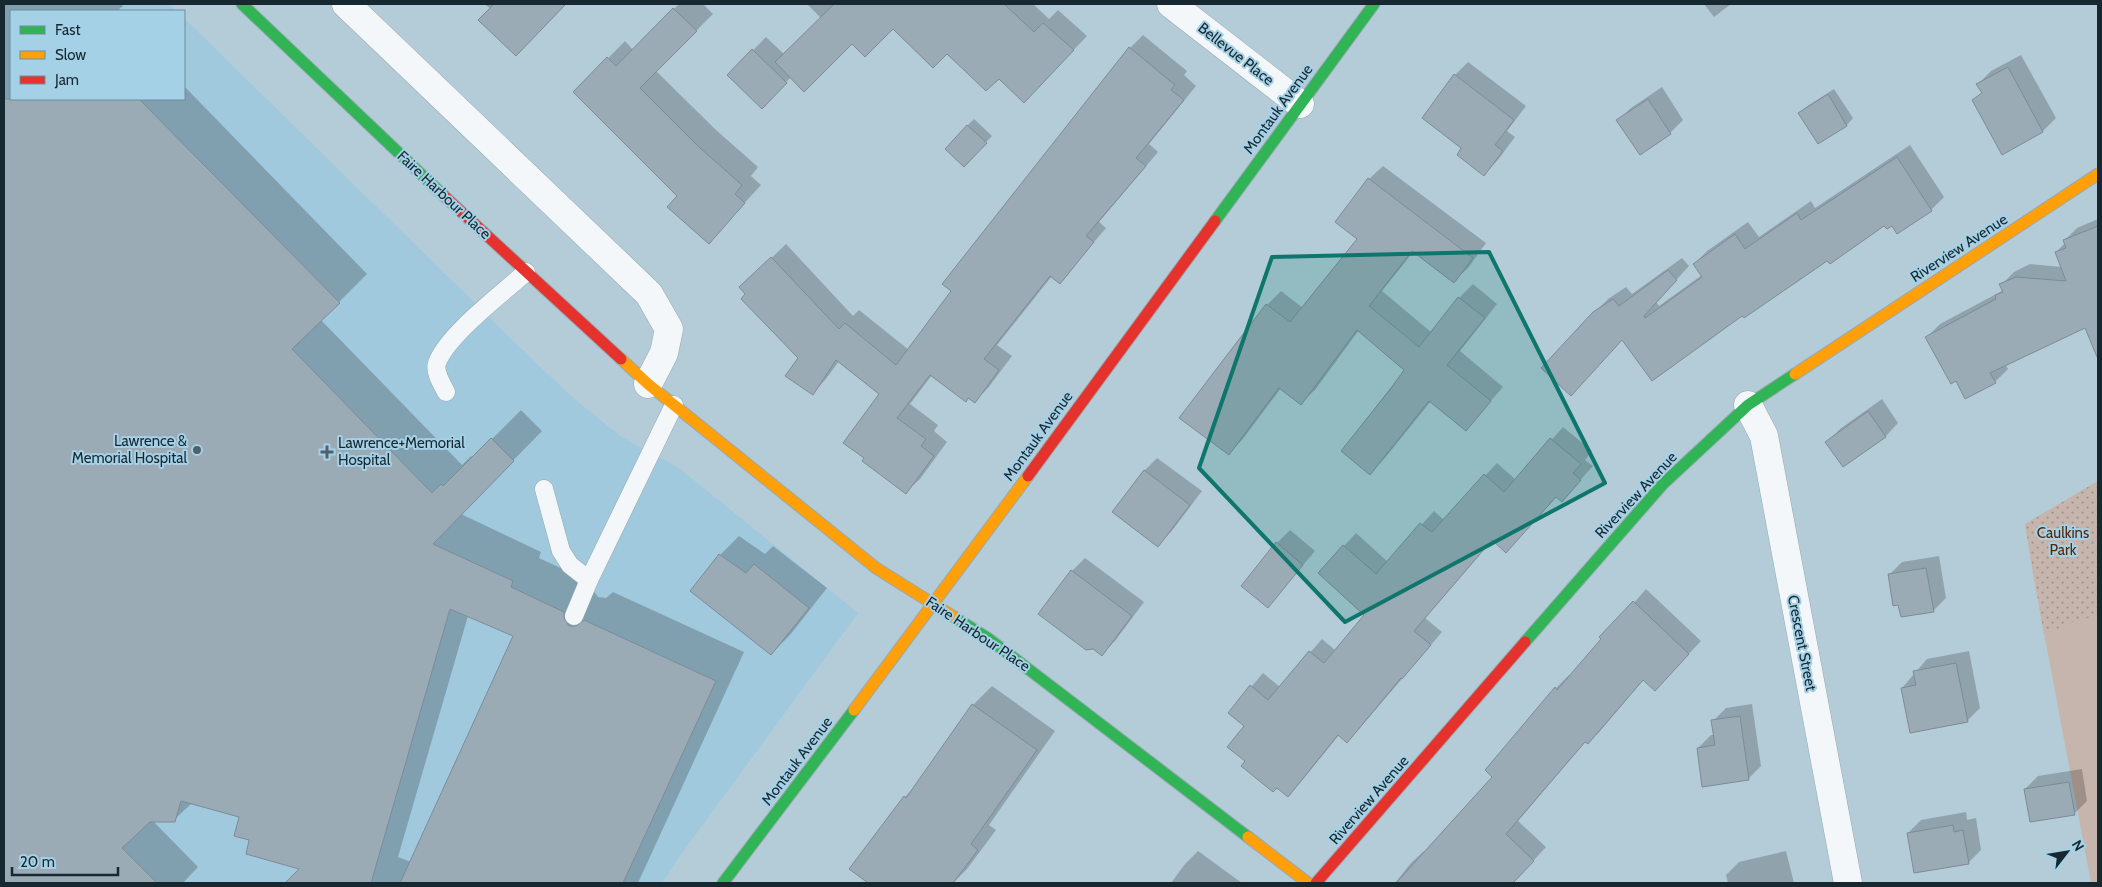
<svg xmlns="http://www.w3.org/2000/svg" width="2102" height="887" font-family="Cabin,sans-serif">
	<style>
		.built { fill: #a1c9dd }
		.park { fill: #c6b5ac }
		.garden { fill: url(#garden-dots) }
		.shadow { fill: #0003; fill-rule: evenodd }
		.building { fill: #9babb6; stroke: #7c8c97 }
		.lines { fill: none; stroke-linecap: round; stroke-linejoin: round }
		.lane-casing { stroke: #97aab3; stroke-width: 19 }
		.street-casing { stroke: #97aab3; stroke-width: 29 }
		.fast-casing { stroke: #97aab3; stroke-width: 13 }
		.slow-casing { stroke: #97aab3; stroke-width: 13 }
		.jam-casing { stroke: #97aab3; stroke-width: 13 }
		.lane { stroke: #f4f7f9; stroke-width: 18 }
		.street { stroke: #f4f7f9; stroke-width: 28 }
		.fast { stroke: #30b455; stroke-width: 11 }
		.slow { stroke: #ff9f0a; stroke-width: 11 }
		.jam { stroke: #e5322d; stroke-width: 11 }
		.marked { fill: #0f766e; fill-opacity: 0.2; stroke: #0f766e; stroke-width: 4; stroke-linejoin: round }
		.poi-dot { fill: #4e616b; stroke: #a5d1e7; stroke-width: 2 }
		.labels { text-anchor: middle; stroke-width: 4; stroke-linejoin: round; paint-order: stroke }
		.street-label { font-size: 15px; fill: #172831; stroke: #a5d1e7 }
		.poi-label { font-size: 15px; fill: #172831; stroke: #a5d1e7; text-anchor: end }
		.park-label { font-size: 15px; fill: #582707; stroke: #a5d1e7 }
	</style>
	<defs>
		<pattern id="garden-dots" width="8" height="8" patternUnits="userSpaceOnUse" patternTransform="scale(1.25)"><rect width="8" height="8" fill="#c6b5ac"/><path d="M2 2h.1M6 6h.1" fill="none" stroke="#a0938d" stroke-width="1.8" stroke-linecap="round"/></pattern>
	</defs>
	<rect width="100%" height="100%" fill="#b4ccd8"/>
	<path class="built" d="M4,4h165l8,7h-166v88h173v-81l351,344 41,38 44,36 59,32 179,145 -176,240 -20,30h-658z"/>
	<path class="park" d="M2098,481v402h-7l-58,-309 -8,-50z"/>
	<path class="garden" d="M2098,481v134l-28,8 -26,12 -19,-111z"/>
	<g class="shadow">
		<path d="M4,4h117l2,2 -6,5h-106v88h173v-13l183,188 -46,46 141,145 9,-9 2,2 48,-48 21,21 -81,83 80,38 -2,6 54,25 -1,6 6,8 8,1 7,-6 131,60 -106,231h-351l14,-14 -50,-29 -10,-24 -49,-13 -18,17 -21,1 45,46 -15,16h-63l-18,-18 -9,18h-89v-257l14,-14 -14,-4zM468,616l47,20 -104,226 -13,-5z"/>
		<path d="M484,4h82l-33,34z"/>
		<path d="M679,4h24l10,10 -57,57 60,59 42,37 -7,9 10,9 -52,57 -30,-46 -104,-104 50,-51 8,9z"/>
		<path d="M807,4h226l16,15 9,-9 29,26 -49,51 -39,-10 -106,-50 -41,16 -61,34 -29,30 -33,-32 37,-38 18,17 37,-36z"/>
		<path d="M1704,4h27l-17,13z"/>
		<path d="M1143,35l44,36 -3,4 12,11 -47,58 9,8 -59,70 7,6 -46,54 -8,-6 -55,69 15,11 -24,32 -13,13 -43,-26 -22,29 28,21 -4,6 13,11 -27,37 -14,13 -25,-98 -42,-33 -13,18 -13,14 -14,-35 -44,-84 31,-30 67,72 6,-6 50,40 221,-302z"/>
		<path d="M2021,55l35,63 -13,13 -69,-31 9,-8 -5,-8 13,-13z"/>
		<path d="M1468,62l58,44 -19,25 8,6 -18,24 -13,13 -29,-99z"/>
		<path d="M1662,87l21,33 -13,13 -30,20 -22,-33 13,-12z"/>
		<path d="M1834,89l19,29 -6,7 -29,18 -19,-30 7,-6z"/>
		<path d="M974,119l18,17 -28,29 3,-39z"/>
		<path d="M1910,145l34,52 -13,13 -46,14 -142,90 -120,25 -29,-26 14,-14 18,-12 6,7 50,-36 7,8 -33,36 3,4 43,-31 -8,-11 13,-13 41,-29 11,15 52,-36 4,7z"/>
		<path d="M1383,166l103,77 -18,25 -14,13 -40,-30 -32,40 49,41 28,-34 14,-14 24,20 -37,47 43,36 -37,42 -35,-28 -47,58 -14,14 -28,-22 63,-82 -46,-39 -44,60 -14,13 -20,-15 -39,52 -14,14 -47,-36 86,-113 14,-14 22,17 55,-70 11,-59z"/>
		<path d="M2098,219v105l-11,5 -1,-2 -81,37 3,5 -13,13 -38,-2 -30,-43 13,-13 60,-32 3,-3 -2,-4 13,-13 16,-8 32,3 -6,-15 9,-9 -1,-2 13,-13z"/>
		<path d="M1882,399l16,24 -12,13 -42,30 -17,-24 13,-13z"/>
		<path d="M1563,427l29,24 -7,9 8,6 -31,34 -5,-4 -64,43 -68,79 17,14 -83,97 -12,12 -8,-6 -39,48 -12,13 -42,-70 -17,-13 34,-40 17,14 42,-48 14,12 30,-36 -22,-69 12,-13 32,29 46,-51 10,9 53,-57 19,17z"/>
		<path d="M1157,458l45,33 -31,41 -13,13 -14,-74z"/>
		<path d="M1290,530l25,21 -47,55 9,-63z"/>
		<path d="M739,536l26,18 8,-8 54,42 -37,47 -19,19 -51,-99z"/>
		<path d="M1939,556l7,42 -13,13 -44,-36 13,-13z"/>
		<path d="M1085,558l59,44 -29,39 -13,13 -30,-83z"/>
		<path d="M1646,589l55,52 -33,35 -24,3 -43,51 -13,13 -2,-2 -68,80 28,26 -33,36h-118l16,-20 13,-12 2,1 68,-75 62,-89 13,-13 1,2z"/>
		<path d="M1969,651l11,57 -13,13 -65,-33 25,-29z"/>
		<path d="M992,686l63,45 -66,94 7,5 -29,39 -14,14h-10l-13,-10 -8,10h-52l-19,-14 54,-72 12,-13 56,-79z"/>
		<path d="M1752,704l9,62 -13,13 -50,-31 13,-13h4l-2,-14 13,-13z"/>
		<path d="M2082,769l5,32 -13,13 -49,-25 13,-13z"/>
		<path d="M1966,812l1,8 9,-2 5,32 -13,13 -60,-30 13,-13z"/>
		<path d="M1198,851l44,32h-71l14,-19z"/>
		<path d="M1786,851l8,32h-66l-2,-8 13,-13z"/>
	</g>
	<g class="building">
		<path d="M494,4h72l-50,52 -38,-36z"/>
		<path d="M834,4h170l30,28 9,-9 31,27 -50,53 -25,-24 -13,12 -39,-37 -14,14 -40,-39 -28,28 -13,-13 -48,48 -29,-30z"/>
		<path d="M673,8l24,23 -57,57 59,59 43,38 -7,9 10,9 -36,41 -42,-37 10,-11 -104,-104 34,-35 9,9z"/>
		<path d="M1129,47l46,38 -4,5 13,10 -48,58 10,8 -60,70 8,6 -34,42 -10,-8 -66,83 15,11 -24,33 -7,-5 -2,4 -36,-27 -33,43 29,21 -5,7 13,10 -28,38 -44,-33 2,-3 -21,-15 36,-49 -43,-34 -23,35 -28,-19 13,-18 -57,-59 4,-5 -6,-7 32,-30 68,72 6,-6 51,42 55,-74 -9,-7z"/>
		<path d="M752,49l35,34 -25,26 -35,-34z"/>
		<path d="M2008,67l35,65 -41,23 -30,-55 10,-7 -6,-9z"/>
		<path d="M1454,74l60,46 -19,25 8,6 -19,25 -27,-21 4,-7 -39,-30z"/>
		<path d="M1828,94l19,32 -29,18 -20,-31z"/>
		<path d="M4,99h135l201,204 -48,46 140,144 9,-9 2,2 48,-48 23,23 -81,83 80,37 -2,6 53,25v6l5,8h7l8,-6 132,61 -93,202h-223l113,-247 -63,-27 -79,274h-86l14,-14 -53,-15 3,-14 -15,-4 5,-19 -58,-16 -6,21h-25l-28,26 35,35h-153z"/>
		<path d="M1648,99l23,35 -31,21 -24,-35z"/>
		<path d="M967,125l20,18 -23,24 -19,-18z"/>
		<path d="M1897,157l35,54 -35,23 -5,-8 -5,3 -3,-3 -54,38 -3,-3 -83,57 -2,-2 -90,65 -30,-41 -51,56 -30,-28 52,-56 20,-13 6,7 49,-36 9,10 -33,36 1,2 57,-41 -9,-13 42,-30 10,15 52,-36 4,7z"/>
		<path d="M1368,178l105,80 -19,25 -42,-32 -43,55 50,41 39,-50 27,21 -38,47 44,36 -25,30 -37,-30 -59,74 -29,-24 51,-64 12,-17 -47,-40 -56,75 -22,-17 -50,67 -50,-37 87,-114 24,18 67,-83 -22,-17z"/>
		<path d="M2098,226v131h-1l-12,-29 -95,45 6,10 -31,16 -9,-18 -5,3 -26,-47 71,-38 -1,-4 8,-3 -4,-8 17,-7 50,4 -11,-29 11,-4 -3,-8z"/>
		<path d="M1868,411l18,26 -43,30 -18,-25z"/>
		<path d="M1550,438l31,26 -8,9 8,7 -19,22 -6,-5 -50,56 -14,-13 -78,91 17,14 -29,34 -1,-1 -54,65 -9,-8 -50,62 -11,-9 -4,4 -32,-26 4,-5 -18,-14 17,-21 -16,-13 22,-28 18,15 41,-49 15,12 40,-48 -46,-42 25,-28 33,29 44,-51 12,9 52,-58 20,18z"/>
		<path d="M1144,470l46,35 -32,42 -46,-35z"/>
		<path d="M1276,542l27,23 -35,43 -27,-22z"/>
		<path d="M719,554l27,19 8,-9 55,44 -38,47 -81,-64z"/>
		<path d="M1926,568l8,44 -33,5 -3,-12 -5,1 -5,-32z"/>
		<path d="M1071,570l61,46 -30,40 -9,-7 -7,1 -48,-36z"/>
		<path d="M1633,601l56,53 -34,37 -12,-11 -55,64 -3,-2 -79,92 28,27 -21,22h-117l96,-106 -7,-7 70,-83 2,3 44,-51 -2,-2z"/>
		<path d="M1956,663l12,59 -58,11 -9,-45 15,-3 -3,-14z"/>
		<path d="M972,704l65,46 -66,94 7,6 -25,33h-85l-19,-14 55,-73 2,2z"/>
		<path d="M1740,716l9,64 -47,7 -5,-39 18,-3 -4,-25z"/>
		<path d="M2069,782l6,33 -45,7 -6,-33z"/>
		<path d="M1953,825l1,7 9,-2 6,34 -55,9 -7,-40z"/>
	</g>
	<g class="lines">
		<g class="lane-casing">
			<g id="lane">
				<path d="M446,392c-4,-8 -12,-20 -9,-29 10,-28 66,-70 89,-91"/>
				<path d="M544,489l17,62 9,14 19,15"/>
				<path d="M574,616l15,-36 85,-175"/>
			</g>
		</g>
		<g class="street-casing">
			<g id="street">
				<path d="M346,4l303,290 20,35 -5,24 -16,31"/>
				<path d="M1171,4l129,100"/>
				<path d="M1748,405l16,31 84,447"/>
			</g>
		</g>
		<g class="fast-casing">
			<g id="fast">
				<path d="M242,4l201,191"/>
				<path d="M1215,221l159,-217"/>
				<path d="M954,617l35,22 259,198"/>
				<path d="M1525,642l138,-158 85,-79 47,-31"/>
				<path d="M723,883l131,-173"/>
			</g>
		</g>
		<g class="slow-casing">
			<g id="slow">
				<path d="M621,359l27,25 228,184 78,49"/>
				<path d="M1795,374l303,-200"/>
				<path d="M854,710l174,-234"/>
				<path d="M1248,837l60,46"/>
			</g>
		</g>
		<g class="jam-casing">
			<g id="jam">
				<path d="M443,195l178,164"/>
				<path d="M1028,476l187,-255"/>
				<path d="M1316,883l209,-241"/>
			</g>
		</g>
		<use href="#lane" class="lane"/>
		<use href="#street" class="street"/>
		<use href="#fast" class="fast"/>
		<use href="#slow" class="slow"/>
		<use href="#jam" class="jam"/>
	</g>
	<path class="marked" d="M1489,252l116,231 -260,139 -146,-154 73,-211z"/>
	<g class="poi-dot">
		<circle cx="197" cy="450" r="5"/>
		<path d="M324.5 444.5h5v5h5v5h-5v5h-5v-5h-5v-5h5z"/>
	</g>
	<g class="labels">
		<g class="street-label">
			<text transform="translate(1236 54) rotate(38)" y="5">Bellevue Place</text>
			<text transform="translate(1278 109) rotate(-54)" y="5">Montauk Avenue</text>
			<text transform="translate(444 195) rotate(43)" y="5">Faire Harbour Place</text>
			<text transform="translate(1959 248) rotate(-33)" y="5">Riverview Avenue</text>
			<text transform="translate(1038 436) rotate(-54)" y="5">Montauk Avenue</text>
			<text transform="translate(1636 495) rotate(-47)" y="5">Riverview Avenue</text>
			<text transform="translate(978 634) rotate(34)" y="5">Faire Harbour Place</text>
			<text transform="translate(1802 643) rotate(79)" y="5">Crescent Street</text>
			<text transform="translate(797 761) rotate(-53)" y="5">Montauk Avenue</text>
			<text transform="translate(1369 800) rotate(-49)" y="5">Riverview Avenue</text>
		</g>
		<g class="poi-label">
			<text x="187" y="446">Lawrence &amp;<tspan x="187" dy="17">Memorial Hospital</tspan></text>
			<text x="338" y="448" text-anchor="start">Lawrence+Memorial<tspan x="338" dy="17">Hospital</tspan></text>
		</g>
		<g class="park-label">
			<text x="2063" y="538">Caulkins<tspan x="2063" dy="17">Park</tspan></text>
		</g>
	</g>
	<rect width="2102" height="887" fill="none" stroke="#172831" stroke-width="10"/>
	<rect x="10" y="10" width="175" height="90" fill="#a5d1e7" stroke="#6c8d9e"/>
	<rect x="20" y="26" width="25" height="8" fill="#30b455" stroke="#6c8d9e"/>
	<text x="55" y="35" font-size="15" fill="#172831">Fast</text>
	<rect x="20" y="51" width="25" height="8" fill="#ff9f0a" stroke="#6c8d9e"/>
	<text x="55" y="60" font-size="15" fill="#172831">Slow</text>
	<rect x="20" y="76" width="25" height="8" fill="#e5322d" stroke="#6c8d9e"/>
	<text x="55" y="85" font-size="15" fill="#172831">Jam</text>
	<g transform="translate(2067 852) rotate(59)" stroke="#a5d1e7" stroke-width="4" paint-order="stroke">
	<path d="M0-4L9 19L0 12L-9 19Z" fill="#172831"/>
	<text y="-8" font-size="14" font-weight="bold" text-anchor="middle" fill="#172831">N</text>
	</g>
	<path d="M12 867v8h106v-8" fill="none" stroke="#172831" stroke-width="2.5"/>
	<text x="20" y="867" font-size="15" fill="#172831" stroke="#a5d1e7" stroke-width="4" paint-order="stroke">20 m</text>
</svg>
